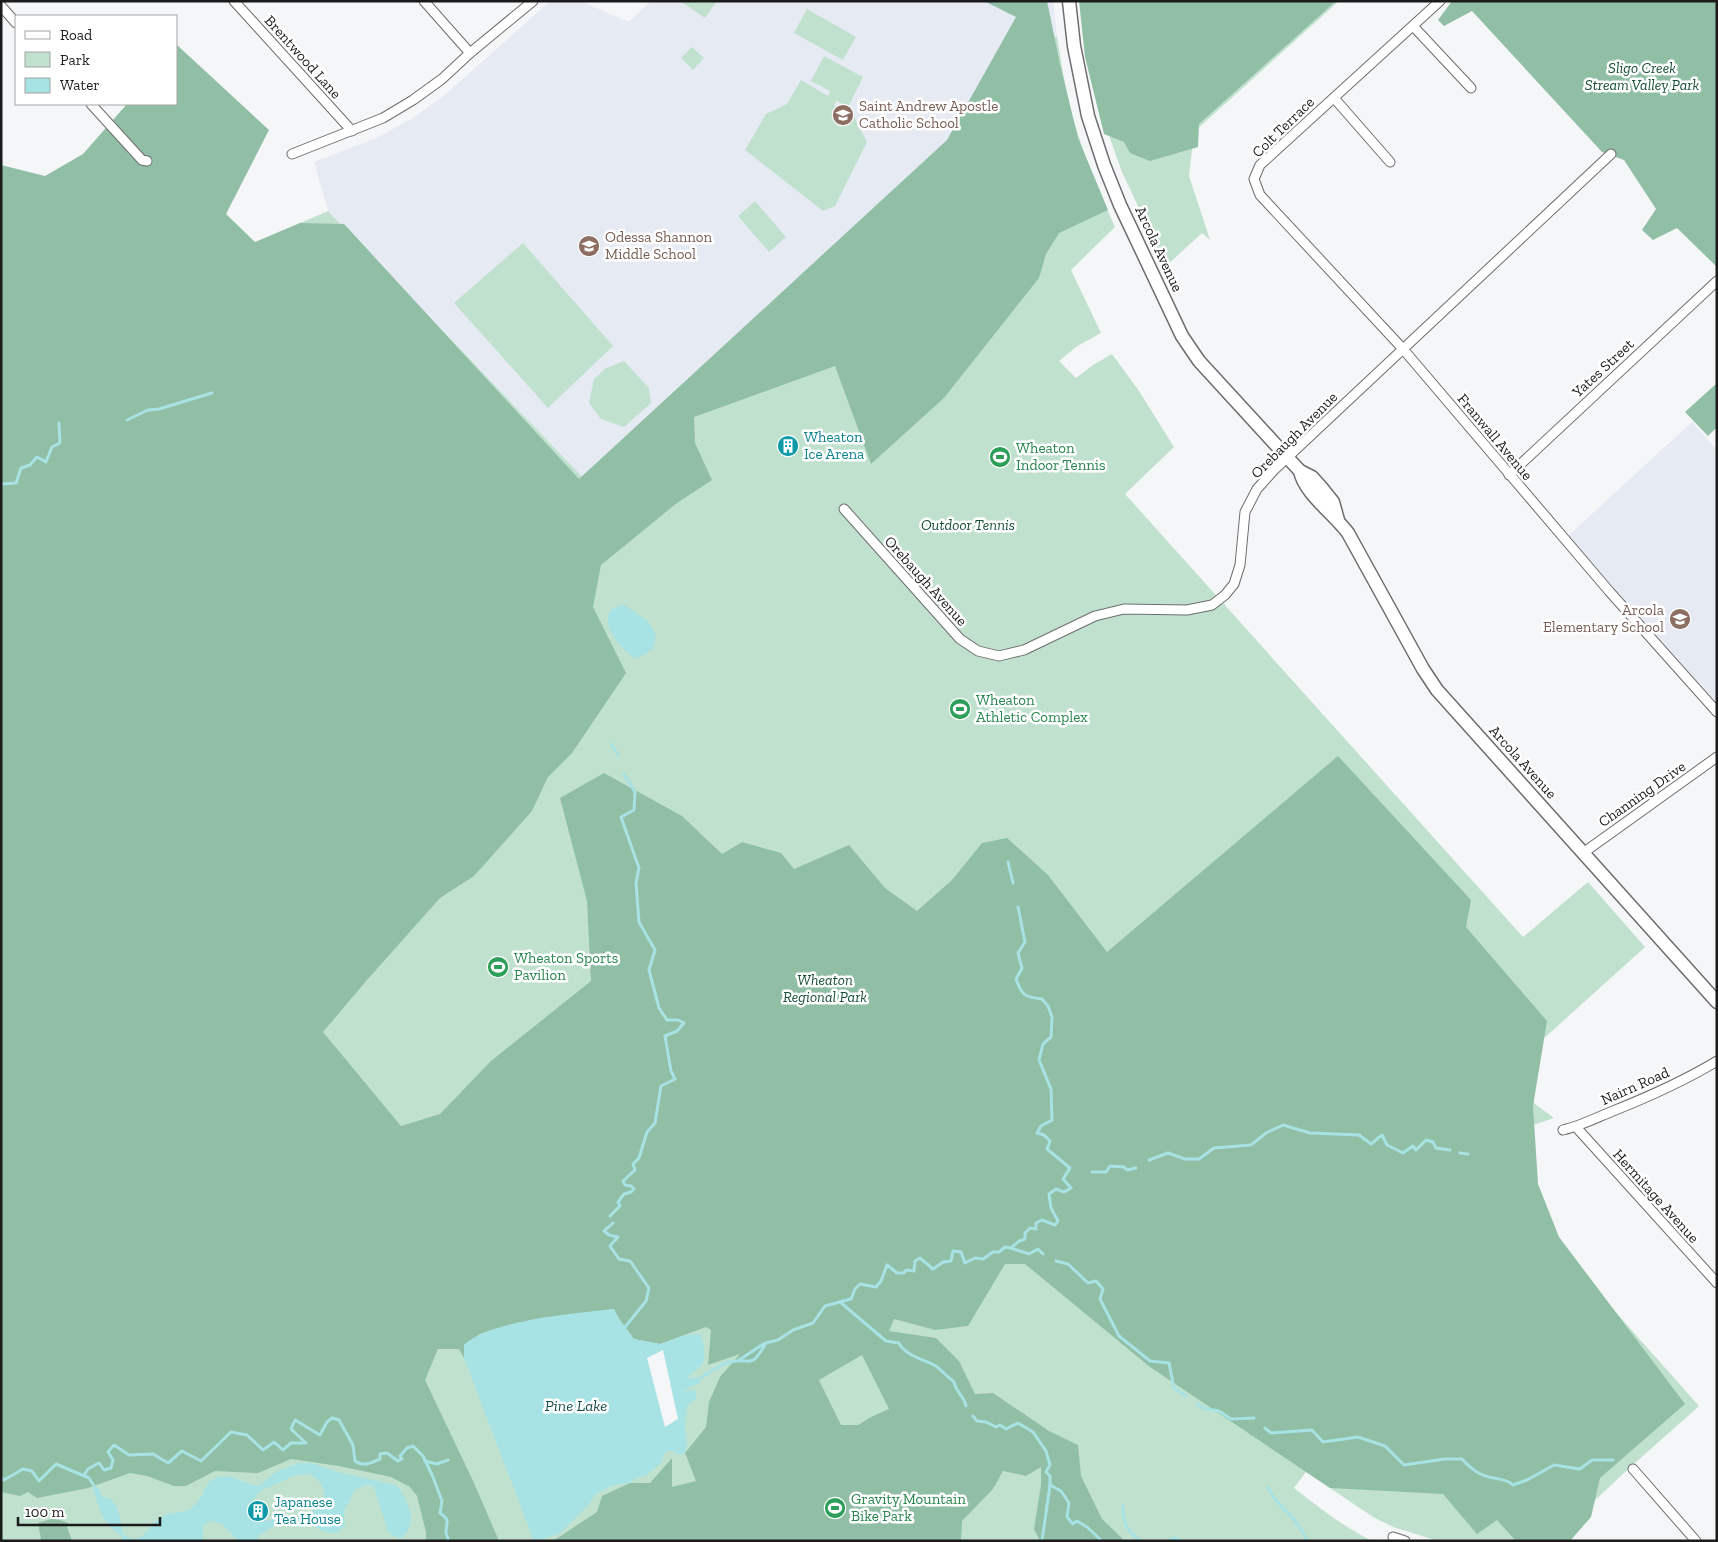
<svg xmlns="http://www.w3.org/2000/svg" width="1718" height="1542" font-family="'Zilla Slab',serif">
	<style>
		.built { fill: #e6eaf3 }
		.green { fill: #c1e1cf }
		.forest { fill: #91bfa6; fill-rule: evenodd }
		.water { fill: #a7e2e4; fill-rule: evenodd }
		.pier { fill: #f5f6f8 }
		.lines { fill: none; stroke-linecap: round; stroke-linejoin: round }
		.stream { stroke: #a7e2e4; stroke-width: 3 }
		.street-casing { stroke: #6d6d6f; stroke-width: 11 }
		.secondary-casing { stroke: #6d6d6f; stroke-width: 15 }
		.street { stroke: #fff; stroke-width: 9 }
		.secondary { stroke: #fff; stroke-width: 12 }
		.labels { text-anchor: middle; stroke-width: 5; stroke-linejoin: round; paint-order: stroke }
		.street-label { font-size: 15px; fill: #1b1b1c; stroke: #fff }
		.park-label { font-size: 15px; font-style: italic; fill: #164f36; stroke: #fff }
		.education-label { font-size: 15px; fill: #785e54; stroke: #fff; text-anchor: start }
		.culture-label { font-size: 15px; fill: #0d838f; stroke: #fff; text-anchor: start }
		.leisure-label { font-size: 15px; fill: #27864d; stroke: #fff; text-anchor: start }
		.water-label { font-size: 16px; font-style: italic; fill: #184d4e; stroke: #fff }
	</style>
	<rect width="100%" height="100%" fill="#f5f6f8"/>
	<g class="built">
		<path d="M550,1h31l48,21 22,-21h402l4,35 -464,452 -265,-277 -14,-49 62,-24 37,-20 33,-24z"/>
		<path d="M1692,422l25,28v253l-149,-167z"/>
	</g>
	<g class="green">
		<path d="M680,1h37l-12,17z"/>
		<path d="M1089,1h250l-145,131 -5,44 21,64 -8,-7 -36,33 -44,-94 -20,-56z"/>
		<path d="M807,9l49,28 -13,23 -49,-27z"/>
		<path d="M1057,36c5,32 10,64 20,95 10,33 24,65 38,96l-44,43 30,63 -25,14 -17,14 17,17 17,-13 19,-11 27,37 35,56 -49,47 398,443 65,-55 57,65 -145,131 54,40 -85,29 230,259 -73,65 -74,70h-114l-45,-14 -20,-10 -67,-45 -12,16c25,20 49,38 78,53h-1371v-1366l121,126 206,-90 265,277z"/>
		<path d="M692,47l12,11 -11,12 -12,-12z"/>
		<path d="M824,56l39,21 -15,30 -13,-7 1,1 -2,4 17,6 16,31 -32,64 -12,5 -78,-61 21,-36 21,-10 14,-24 27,16 2,-5 -19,-10z"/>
		<path d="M755,201l31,36 -17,15 -31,-36z"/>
		<path d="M523,243l90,103 -65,62 -94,-105z"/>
		<path d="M624,361l25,27 2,15 -27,24 -23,-8 -12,-16 5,-24 12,-11z"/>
	</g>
	<g class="forest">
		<path d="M984,1h63l13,63 18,74 30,72 -49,23 -13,21 -7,24 -95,120 -73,66 -36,-98 -141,51 1,26 17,37 -35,23 -76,62 -8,42 33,66 -54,80 -24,24 -16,34 -58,65 -34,22 -73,82 -44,52 78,94 39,-12 51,-53 100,-80 -4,-80 -27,-103 44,-25 78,43 40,38 20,-12 39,11 13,16 55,-24 36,43 32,23 35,-31 30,-37 25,-5 41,37 59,77 231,-196 133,144 -5,27 81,94 -14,85 5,78 21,53 126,167 -85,74 -9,39 -21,24h-54l-19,-21 -20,14 -34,-40 -113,-6 -180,-121 -125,-103h-20l-37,62 -33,4 -41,-11 -5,12 47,7 23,23 16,33 18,-1 56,38 29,14 3,31 21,43 23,22h-85l-6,-12 7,-44v-18l-15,9 -23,-5 -10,18 -31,32 -1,20h-408l44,-29 5,-16 28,-13h20l22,-25v29l24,-6 -11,-28 21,-26 3,-25 11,-25 20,-23 -32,11 3,-35 -5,-3 -46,17 -26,-5 -15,-20 -5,-10 -67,9 -45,9 -22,7 -16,11v13l-5,-9h-21l-13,31 49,103 25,58h-73v-9l-9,-36 -7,-9 -19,-10 -52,-11 -48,-7 -33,14 -43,-2 -29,15h-12l-27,-10 -17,-3 -42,15 -51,10 -9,-6 -8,4 -19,-4v-1327l44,11 38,-22 44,-50h49v-60l93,86 -43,84 29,28 45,-19 44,1 235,255 368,-339 69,-123zM862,1355l27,54 -18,8 -13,8h-17l-22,-45z"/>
		<path d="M1079,1h257l-137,123 -1,23 -48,14 -20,-8 -6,-11 -20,-8 -19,-77z"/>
		<path d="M1452,1h265v266l-40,-39 -24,12 -11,-10 14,-21 -32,-49 -22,-8 -130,-141 -28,15 -6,-6z"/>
		<path d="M1717,383v44l-9,9 -23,-24z"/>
		<path d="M51,1519l9,1 8,3 -1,4 5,14h-38l7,-2 -3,-16z"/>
	</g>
	<g class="water">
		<path d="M623,604l25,17 8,14 -3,13 -9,7 -9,3c-12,-6 -34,-32 -25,-46 2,-5 9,-6 13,-8z"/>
		<path d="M614,1309l5,10 15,20 26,5 26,-9 15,-1c2,11 7,24 -1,33 -4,5 -10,6 -13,11l15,-1 -3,6 -18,9 14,-2 2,8 -10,8 -2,21 2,15 -2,11 -5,2 -8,-4h-6l-6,13 -14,11 -10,3 -6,5 -16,2 -18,9 -8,11 -29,29 -25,7 -70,-183v-13c25,-25 114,-32 150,-36z"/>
		<path d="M299,1463h13l29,10 55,12c12,15 24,39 5,53l-9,-2 -4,-5 -14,-44 -6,-3 -13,6 -11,21 1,14 -8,8c-16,0 -16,-5 -30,-9l-3,3 -15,-1 -6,-3h-5l-2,2 -15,9 -5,7h-18l-17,-18 -11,-2 -7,4v16h-80c-3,-9 -13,-13 -18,-21 -6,-8 -8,-21 -12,-31l5,-1 5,9c17,1 17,23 20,37l9,5 8,-1c9,-7 14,-18 25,-23 10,-4 21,-1 29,-9 10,-9 10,-25 24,-29 15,-4 27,8 41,9l17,-14zM310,1474c14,10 16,15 13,32l-26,12 -13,-3 -15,6 -12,-5 -5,-14 8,-11 36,-16z"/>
	</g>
	<path class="pier" d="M663,1350l15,69 -13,8 -18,-69z"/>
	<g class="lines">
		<g class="stream">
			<path d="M127,420l21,-10 11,-1 53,-16"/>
			<path d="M1,484l15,-1 5,-15 9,-3 7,-8 9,5 6,-15 8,-4 -1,-20"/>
			<path d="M611,744l7,11"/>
			<path d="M1008,862l5,21"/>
			<path d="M1460,1153l8,1"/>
			<path d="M1149,1160l19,-7 17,6h14l15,-11 37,-3 15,-12 17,-8 27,8 49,2 12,9 11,-9 5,10 16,8 10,-7 3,4 10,-10 7,2 3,6 14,2"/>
			<path d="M1092,1172h14l4,-6 14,1 3,3 9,-2"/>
			<path d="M610,1216l10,-10 -2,-4 6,-8 7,-2 3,-3 -3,-3 -6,-1 -2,-4 12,-11 -2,-6 6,-6 8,-26 8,-9 6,-37 14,-7 -4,-8 -6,-35 12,-5 7,-8 -6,-3h-11l-8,-12 -10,-38 6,-20 -16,-28 -3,-39 3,-15 -18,-51 13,-7 1,-18 -11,-18"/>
			<path d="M613,1223l-9,8 5,4 9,2 -8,9 9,13 11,2 19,27 -3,13 -21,26"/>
			<path d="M1011,1248l18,6 9,-5 5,5"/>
			<path d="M1056,1261l12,3 20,19 8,-2 7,8 -3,10 19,37 31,25 19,2 5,25 12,8"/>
			<path d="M840,1302l46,39 13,2c5,12 26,17 37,23 6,5 12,11 18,16 3,13 10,13 12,24"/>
			<path d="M739,1360l26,-17"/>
			<path d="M702,1377c8,-5 16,-11 25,-14 24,-8 22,10 39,-20l12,-3 15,-10 20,-7 12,-17 26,-7 4,-10 5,-5 16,3 5,-6 6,-16 10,8h7l2,-3 8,1 1,-10 5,-3 13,11 10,-7 8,-1 2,-10 8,1 4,11 10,-5 8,1 10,-7h6l6,-5 6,1 8,-7 6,-2v-6l5,-5 6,1v-6l6,-3 13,5 3,-4 -7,-13 -2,-14 7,-5 8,3 7,-4 -8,-9 7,-11 -23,-19 3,-8 -6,-6 -7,-2 4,-7 11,-6 -1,-31 -12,-29 4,-16 8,-7 1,-20 -4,-11 -6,-7c-17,-2 -20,-3 -26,-20l6,-11 -4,-15 7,-11 -7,-35"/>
			<path d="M1197,1404l6,4 16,3 12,8 23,-1"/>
			<path d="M973,1416l4,5 9,1 10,5 4,-2 6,4 12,-6 15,9 13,19 4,14 -4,7 4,4v9l11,6 8,12 -2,14 6,7 4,-3 10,6 15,14"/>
			<path d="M1265,1428l6,5 41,-3 11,12 35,-5 27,9 19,19 41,-6h17c9,10 18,17 32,19 8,2 12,1 19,7l14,-5 27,-15 26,4 12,-9h21"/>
			<path d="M425,1461l12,3 11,-4"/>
			<path d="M84,1475l4,-6 11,-6 5,7 7,-2 2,-8 -5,-8 6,-7 15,10 24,-1 15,9 14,-12 19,10 30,-29 16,3 16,15 11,-8 9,8 8,-7h15l-15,-14 4,-9 25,15 7,-13 5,-4 7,2 14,25 2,16c9,6 15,2 25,-2v-5l7,-1 11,8 4,-2 -2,-3 7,-8 6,-2 10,10 10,21 9,24 -2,12c11,8 6,9 6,19 0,3 2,6 3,9"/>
			<path d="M1,1477l3,3 19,-11 9,2 7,10 17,-17 33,14 9,14"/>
			<path d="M1268,1487c9,21 31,31 39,54"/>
			<path d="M1123,1506c-1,15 5,28 19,35"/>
			<path d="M1042,1541l8,-56"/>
			<path d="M1169,1541l4,-3 8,2"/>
		</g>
		<g class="street-casing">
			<g id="street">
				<path d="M234,1l118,130"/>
				<path d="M424,1l46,52"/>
				<path d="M1440,1l-180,164 -6,14 6,16 143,154 206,242 108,121"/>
				<path d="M1,6l15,17"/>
				<path d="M1413,26l58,62"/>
				<path d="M1334,98l56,64"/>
				<path d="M91,104l51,56 5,1"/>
				<path d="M292,154l91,-36 30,-18 29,-21 28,-26 63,-52"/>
				<path d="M1509,475l208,-194"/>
				<path d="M844,509l116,130 18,12 21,5 25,-6 71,-34 29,-7 63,1 25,-5 13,-10 9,-11 6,-19 5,-53 12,-23 17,-19 337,-316"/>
				<path d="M1583,853l134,-96"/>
				<path d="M1576,1127l141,156"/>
				<path d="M1563,1130c17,-4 33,-12 50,-19 35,-14 71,-30 104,-50"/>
				<path d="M1633,1469l63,72"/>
				<path d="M1393,1537l12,4"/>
			</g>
		</g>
		<g class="secondary-casing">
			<g id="secondary">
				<path d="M1069,1l5,45 14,70 16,49 16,40 62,131 17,25 88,96 13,14 12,6 9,10 12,15 5,18"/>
				<path d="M1300,471c4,22 34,43 48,62l75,136 14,21 280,312"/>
			</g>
		</g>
		<use href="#street" class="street"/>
		<use href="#secondary" class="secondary"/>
	</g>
	<defs>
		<g id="school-disc" transform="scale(1.125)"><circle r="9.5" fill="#8d6e63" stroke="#fff"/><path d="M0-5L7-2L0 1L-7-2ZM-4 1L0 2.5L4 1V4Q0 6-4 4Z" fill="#fff"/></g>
		<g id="building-disc" transform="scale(1.125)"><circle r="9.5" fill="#0f9aa8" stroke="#fff"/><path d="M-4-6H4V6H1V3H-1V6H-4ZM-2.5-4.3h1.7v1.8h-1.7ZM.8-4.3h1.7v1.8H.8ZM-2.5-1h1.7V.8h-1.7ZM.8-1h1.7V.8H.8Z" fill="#fff"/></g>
		<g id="stadium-disc" transform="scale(1.125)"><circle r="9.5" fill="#2e9e5b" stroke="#fff"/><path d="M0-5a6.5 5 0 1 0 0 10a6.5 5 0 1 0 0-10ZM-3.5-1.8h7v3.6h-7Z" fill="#fff"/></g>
	</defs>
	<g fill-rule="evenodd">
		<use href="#school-disc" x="843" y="115"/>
		<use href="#school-disc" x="589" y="246"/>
		<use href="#building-disc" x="788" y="446"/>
		<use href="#stadium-disc" x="1000" y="457"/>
		<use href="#school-disc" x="1680" y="619"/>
		<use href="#stadium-disc" x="960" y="709"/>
		<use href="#stadium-disc" x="498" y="967"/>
		<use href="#stadium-disc" x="835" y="1508"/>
		<use href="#building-disc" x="258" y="1511"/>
	</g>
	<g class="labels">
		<g class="street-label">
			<text transform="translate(303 57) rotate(48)" y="5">Brentwood Lane</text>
			<text transform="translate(1283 127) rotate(-44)" y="5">Colt Terrace</text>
			<text transform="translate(1159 249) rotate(65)" y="5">Arcola Avenue</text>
			<text transform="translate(1603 368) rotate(-43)" y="5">Yates Street</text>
			<text transform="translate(1294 435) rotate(-45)" y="5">Orebaugh Avenue</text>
			<text transform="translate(1495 437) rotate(50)" y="5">Franwall Avenue</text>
			<text transform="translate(926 581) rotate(48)" y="5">Orebaugh Avenue</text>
			<text transform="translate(1523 762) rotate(48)" y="5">Arcola Avenue</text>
			<text transform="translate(1642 794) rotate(-35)" y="5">Channing Drive</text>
			<text transform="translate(1635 1086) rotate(-24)" y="5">Nairn Road</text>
			<text transform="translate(1656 1196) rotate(48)" y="5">Hermitage Avenue</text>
		</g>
		<g class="park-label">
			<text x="1642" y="73">Sligo Creek<tspan x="1642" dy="17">Stream Valley Park</tspan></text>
			<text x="968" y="530">Outdoor Tennis</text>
			<text x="825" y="985">Wheaton<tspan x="825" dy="17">Regional Park</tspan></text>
		</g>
		<g class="education-label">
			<text x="859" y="111">Saint Andrew Apostle<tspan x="859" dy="17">Catholic School</tspan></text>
			<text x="605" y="242">Odessa Shannon<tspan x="605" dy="17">Middle School</tspan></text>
			<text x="1664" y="615" text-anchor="end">Arcola<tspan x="1664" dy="17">Elementary School</tspan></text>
		</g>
		<g class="culture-label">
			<text x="804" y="442">Wheaton<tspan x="804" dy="17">Ice Arena</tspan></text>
			<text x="274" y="1507">Japanese<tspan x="274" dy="17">Tea House</tspan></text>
		</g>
		<g class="leisure-label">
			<text x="1016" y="453">Wheaton<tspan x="1016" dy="17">Indoor Tennis</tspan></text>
			<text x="976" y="705">Wheaton<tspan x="976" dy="17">Athletic Complex</tspan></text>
			<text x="514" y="963">Wheaton Sports<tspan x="514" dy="17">Pavilion</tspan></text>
			<text x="851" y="1504">Gravity Mountain<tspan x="851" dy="17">Bike Park</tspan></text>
		</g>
		<g class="water-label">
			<text x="576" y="1411">Pine Lake</text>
		</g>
	</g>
	<rect width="1718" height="1542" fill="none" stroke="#1b1b1c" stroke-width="5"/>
	<rect x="15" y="15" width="162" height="90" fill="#ffffff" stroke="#a4a4a4"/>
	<rect x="25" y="31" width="25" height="8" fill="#ffffff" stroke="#a4a4a4"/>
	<text x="60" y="40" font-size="15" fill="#1b1b1c">Road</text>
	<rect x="25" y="52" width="25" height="15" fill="#c1e1cf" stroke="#a4a4a4"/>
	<text x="60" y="65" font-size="15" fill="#1b1b1c">Park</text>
	<rect x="25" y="78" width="25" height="15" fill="#a7e2e4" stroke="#a4a4a4"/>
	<text x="60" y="90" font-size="15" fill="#1b1b1c">Water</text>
	<path d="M18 1517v8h142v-8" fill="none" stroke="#1b1b1c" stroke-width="2.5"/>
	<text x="25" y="1517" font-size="15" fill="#1b1b1c" stroke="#ffffff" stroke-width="4" paint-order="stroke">100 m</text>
</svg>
